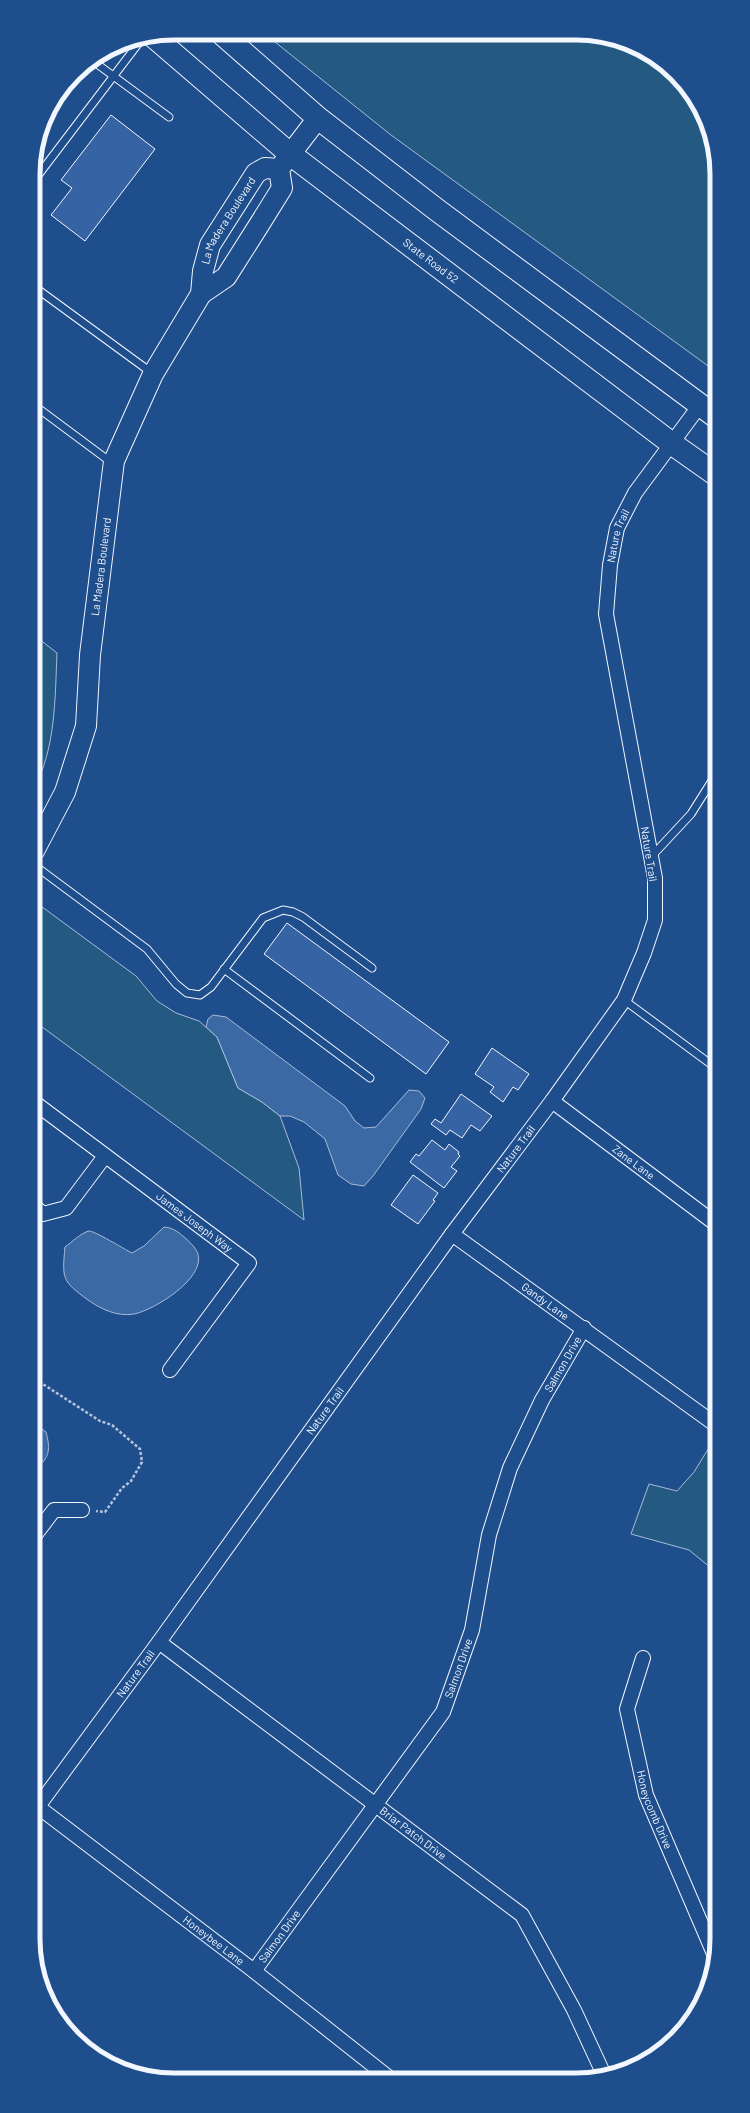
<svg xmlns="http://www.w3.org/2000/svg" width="750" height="2113" font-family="Barlow,sans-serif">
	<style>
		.green { fill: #245a82; stroke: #a8bbd7 }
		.water { fill: #3b69a3; stroke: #a8bbd7 }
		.building { fill: #3563a3; stroke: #f2f6ff }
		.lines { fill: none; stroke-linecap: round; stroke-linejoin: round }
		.lane-casing { stroke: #f2f6ff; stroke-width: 9 }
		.street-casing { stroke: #f2f6ff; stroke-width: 16 }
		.secondary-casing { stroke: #f2f6ff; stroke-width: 22 }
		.primary-casing { stroke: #f2f6ff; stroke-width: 24 }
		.path { stroke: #b3c4dc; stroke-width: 2.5; stroke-dasharray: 3 2; stroke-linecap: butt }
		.lane { stroke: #1f4e8c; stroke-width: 7 }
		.street { stroke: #1f4e8c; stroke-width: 14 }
		.secondary { stroke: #1f4e8c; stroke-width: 20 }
		.primary { stroke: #1f4e8c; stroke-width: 22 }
		.labels { text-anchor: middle; stroke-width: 3; stroke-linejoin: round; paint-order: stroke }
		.street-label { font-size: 11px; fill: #f2f6ff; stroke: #1f4e8c }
		.rim { fill: none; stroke: #f2f6ff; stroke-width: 5 }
	</style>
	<rect width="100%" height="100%" fill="#1f4e8c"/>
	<g class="green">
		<path d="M265,34l339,2 42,16 30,22 26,37 12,35 1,225 -324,-236z"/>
		<path d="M34,635l23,18c-2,44 -1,95 -23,135z"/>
		<path d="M34,901l102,75 21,25 19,12 23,8 18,16 21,51 24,14 18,14 19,52 5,52 -270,-199z"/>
		<path d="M710,1446l6,4v122l-27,-22 -58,-16 18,-50 28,7 17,-19z"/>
		<path d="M716,1719v30l-4,-22z"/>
	</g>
	<g class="water">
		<path d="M213,1015l13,2 119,89 10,15 9,7 12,-1 33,-37 10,1 6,7 -4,11 -48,67 -9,10 -13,-2 -13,-9 -13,-36 -21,-17 -14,-6h-10l-18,-14 -24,-14 -21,-51 -11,-10 2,-8z"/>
		<path d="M164,1227c9,1 13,4 20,10 5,4 12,11 14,17 7,25 -44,56 -64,60 -17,3 -33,-5 -46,-14 -26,-19 -26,-21 -23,-53 7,-5 16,-14 24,-16 6,0 35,18 43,22l12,-7z"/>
		<path d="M35,1424l11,8c4,15 5,27 -11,36z"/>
	</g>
	<g class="building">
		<path d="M111,115l44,34 -70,92 -34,-26 21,-27 -11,-8z"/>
		<path d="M287,923l162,119 -23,32 -162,-120z"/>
		<path d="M492,1048l37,26 -11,16 -5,-3 -10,15 -13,-10 4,-5 -19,-13z"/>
		<path d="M461,1094l31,22 -12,15 -9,-6 -9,13 -12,-8 -4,5 -15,-11 4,-5 6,4z"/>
		<path d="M432,1140l13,10 4,-6 10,8 -1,2 2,2 -9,11 6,4 -13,17 -34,-26 6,-8 3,2z"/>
		<path d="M413,1175l25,18 -5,7 2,1 -17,23 -27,-19z"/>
	</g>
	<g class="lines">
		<g class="lane-casing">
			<g id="lane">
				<path d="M93,61l76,56"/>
				<path d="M33,182l108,-142"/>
				<path d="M33,286l119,87"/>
				<path d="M34,405l78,58"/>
				<path d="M651,857l40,-43 24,-38"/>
				<path d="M34,865l113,84 29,35 11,9 13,2 11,-8 52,-69 20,-8 10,2 10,5 69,51"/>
				<path d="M224,969l146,109"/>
				<path d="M624,1000l92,68"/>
			</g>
		</g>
		<g class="street-casing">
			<g id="street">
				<path id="s1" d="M552,1101l164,123"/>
				<path id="s2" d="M35,1103l214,160 -79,107"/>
				<path d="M35,1207l8,7 23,-6 39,-52"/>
				<path id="s3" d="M452,1234l264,191"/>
				<path d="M35,1535l19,-25h28"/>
				<path id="s4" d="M159,1642l363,273 52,95 31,67"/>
				<path id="s5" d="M643,1658l-16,51 19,86 69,161"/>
				<path id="s6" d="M37,1806l217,165 134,106"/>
				<path id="s7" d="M36,1809l123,-167 293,-408 100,-133 72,-101 20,-47 11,-33v-42l-49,-264 4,-49 7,-37 18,-35 65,-88"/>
				<path id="s8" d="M254,1971l189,-259 29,-82 17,-95 21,-67 32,-68 42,-72"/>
			</g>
		</g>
		<g class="secondary-casing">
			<g id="secondary">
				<path d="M201,294l25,-17 33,-52 23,-37 -3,-19 39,-51"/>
				<path id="s9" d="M34,851l31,-59 21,-66 4,-71 24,-194 39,-87 48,-80 2,-23 7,-26 46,-72 9,-5 14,1"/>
			</g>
		</g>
		<g class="primary-casing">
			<g id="primary">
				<path d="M221,33l97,85 119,92 278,206"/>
				<path id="s10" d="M154,37l136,117 381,289 44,31"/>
			</g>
		</g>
		<path class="path" d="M35,1379l65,42 12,4 28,24 2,13 -11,19 -9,7 -17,24 -9,-1"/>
		<use href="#lane" class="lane"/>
		<use href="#street" class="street"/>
		<use href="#secondary" class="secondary"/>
		<use href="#primary" class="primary"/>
	</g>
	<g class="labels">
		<g class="street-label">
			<text dy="4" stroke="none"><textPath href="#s9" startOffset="671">La Madera Boulevard</textPath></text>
			<text dy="4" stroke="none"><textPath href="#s10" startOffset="356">State Road 52</textPath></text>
			<text dy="4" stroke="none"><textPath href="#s7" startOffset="1476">Nature Trail</textPath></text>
			<text dy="4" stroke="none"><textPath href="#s9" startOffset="296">La Madera Boulevard</textPath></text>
			<text transform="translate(649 854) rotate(81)" y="4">Nature Trail</text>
			<text dy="4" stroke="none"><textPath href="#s7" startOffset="816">Nature Trail</textPath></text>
			<text dy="4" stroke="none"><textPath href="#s1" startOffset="102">Zane Lane</textPath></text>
			<text dy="4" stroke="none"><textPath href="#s2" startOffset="199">James Joseph Way</textPath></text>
			<text dy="4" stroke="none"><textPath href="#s3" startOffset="115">Gandy Lane</textPath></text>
			<text dy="4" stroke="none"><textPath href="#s8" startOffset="691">Salmon Drive</textPath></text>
			<text dy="4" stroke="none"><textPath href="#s7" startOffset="492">Nature Trail</textPath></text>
			<text dy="4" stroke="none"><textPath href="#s8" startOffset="367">Salmon Drive</textPath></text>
			<text dy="4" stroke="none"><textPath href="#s7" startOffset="168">Nature Trail</textPath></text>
			<text dy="4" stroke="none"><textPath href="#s5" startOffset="158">Honeycomb Drive</textPath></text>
			<text dy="4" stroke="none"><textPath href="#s4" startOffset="318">Briar Patch Drive</textPath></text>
			<text dy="4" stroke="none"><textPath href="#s8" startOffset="43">Salmon Drive</textPath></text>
			<text dy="4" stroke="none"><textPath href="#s6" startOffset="222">Honeybee Lane</textPath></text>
		</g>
	</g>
	<path d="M0 0H750V2113H0ZM174 40H576A134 134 0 0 1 710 174V1939A134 134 0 0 1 576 2073H174A134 134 0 0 1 40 1939V174A134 134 0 0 1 174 40Z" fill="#1f4e8c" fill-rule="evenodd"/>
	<path class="rim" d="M174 40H576A134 134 0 0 1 710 174V1939A134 134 0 0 1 576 2073H174A134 134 0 0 1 40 1939V174A134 134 0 0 1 174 40Z"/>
</svg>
